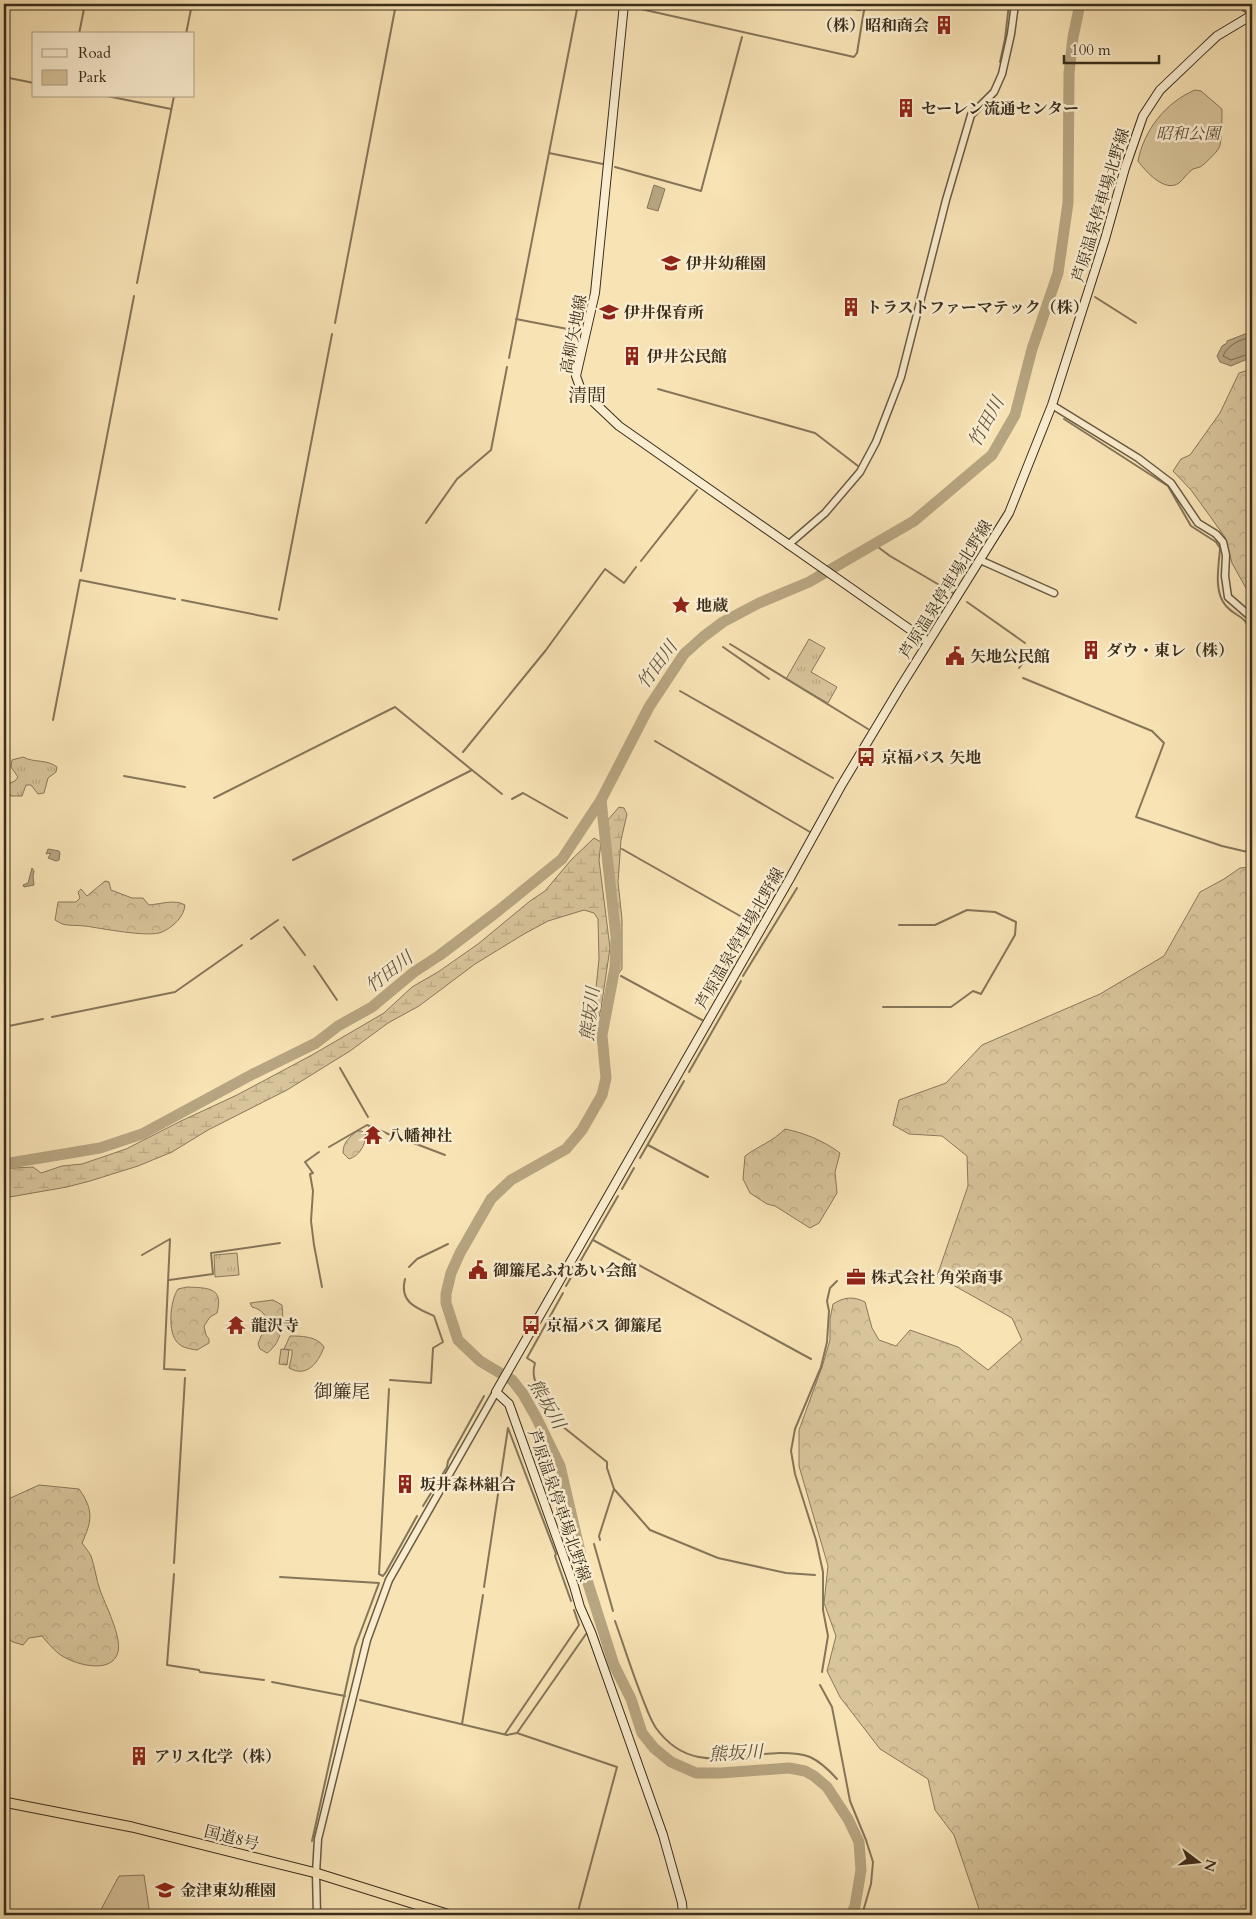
<svg xmlns="http://www.w3.org/2000/svg" width="1256" height="1919" font-family="Cardo,'Noto Serif JP',serif">
	<style>
		.grass { fill: url(#grass-tufts); stroke: #88785c }
		.forest { fill: url(#forest-crowns); stroke: #88785c }
		.wetland { fill: url(#wetland-marsh); stroke: #88785c }
		.cemetery { fill: url(#cemetery-stones); stroke: #88785c }
		.park { fill: #d8c49b; stroke: #88785c }
		.water { fill: #b7a581; stroke: #857559 }
		.lines { fill: none; stroke-linecap: round; stroke-linejoin: round }
		.shore { stroke: #78694f; stroke-width: 1 }
		.stream { stroke: #857559; stroke-width: 2 }
		.river { stroke: #b7a581; stroke-width: 11 }
		.tertiary-casing { stroke: #695a43; stroke-width: 9 }
		.secondary-casing { stroke: #392d1d; stroke-width: 10 }
		.trunk-casing { stroke: #392d1d; stroke-width: 11 }
		.tertiary { stroke: #faedcf; stroke-width: 6 }
		.secondary { stroke: #faedcf; stroke-width: 8 }
		.trunk { stroke: #f8e3b5; stroke-width: 9 }
		.labels { text-anchor: middle; stroke-width: 5; stroke-linejoin: round; paint-order: stroke }
		.poi-label { font-size: 16px; font-weight: bold; fill: #392d1d; stroke: #faedcf; text-anchor: start }
		.park-label { font-size: 16px; font-style: italic; fill: #594b36; stroke: #faedcf }
		.street-label { font-size: 16px; fill: #392d1d; stroke: #faedcf }
		.water-label { font-size: 18px; font-style: italic; fill: #5f513b; stroke: #faedcf }
		.quarter-label { font-size: 19px; fill: #392d1d; stroke: #faedcf }
	</style>
	<defs>
		<pattern id="grass-tufts" width="24" height="20" patternUnits="userSpaceOnUse" patternTransform="scale(1.25)"><rect width="24" height="20" fill="#d8c49b"/><path d="M3 7l-1-3M5 7V3M7 7l1-3M15 17l-1-3M17 17v-4M19 17l1-3" fill="none" stroke="#baa985"/></pattern>
		<pattern id="forest-crowns" width="20" height="18" patternUnits="userSpaceOnUse" patternTransform="scale(1.25)"><rect width="20" height="18" fill="#d8c49b"/><path d="M2 6a3 3 0 1 1 6 0M12 15a3 3 0 1 1 6 0" fill="none" stroke="#baa985"/></pattern>
		<pattern id="wetland-marsh" width="20" height="14" patternUnits="userSpaceOnUse" patternTransform="scale(1.25)"><rect width="20" height="14" fill="#d8c49b"/><path d="M1 5h8M5 5V1M11 12h8M15 12V8" fill="none" stroke="#baa985"/></pattern>
		<pattern id="cemetery-stones" width="16" height="16" patternUnits="userSpaceOnUse" patternTransform="scale(1.25)"><rect width="16" height="16" fill="#d8c49b"/><path d="M2 7V4a2 2 0 0 1 4 0v3zM10 15v-3a2 2 0 0 1 4 0v3z" fill="#baa985"/></pattern>
	</defs>
	<rect width="100%" height="100%" fill="#f8e3b5"/>
	<filter id="stains"><feTurbulence type="fractalNoise" baseFrequency=".004" numOctaves="4"/><feColorMatrix values="0 0 0 0 .2 0 0 0 0 .09 0 0 0 0 .02 0 0 0 .5 -.17"/></filter>
	<radialGradient id="worn" r=".72"><stop offset=".6" stop-color="#630" stop-opacity="0"/><stop offset="1" stop-color="#630" stop-opacity=".3"/></radialGradient>
	<g class="grass">
		<path d="M809,639l16,9 -14,24 26,15 -9,16 -42,-24z"/>
		<path d="M23,757c11,6 24,2 34,10l-1,5 -8,6 -4,15 -6,1 -7,-9h-5l-4,11h-11l-3,-5 2,-8 5,-2 3,-4 -7,-10 1,-7z"/>
		<path d="M237,1253l2,22 -24,2 -1,-22z"/>
	</g>
	<g class="forest">
		<path d="M1252,369v230l-20,-36 -7,-26 -34,-47 -18,-19 8,-12 9,-4 30,-42 19,-40z"/>
		<path d="M1252,867v1048h-271l-27,-80 -19,-25 -7,-31 -48,-30 -40,-52 -13,-26 9,-35 -12,-33 4,-37 -29,-100v-36l24,-66 7,-24v-21l3,-15c11,-7 20,-8 32,-2l7,26 7,12 17,6 14,-16 48,17 30,23 34,-30 -10,-22 -75,-42 31,-90 -1,-30 -25,-20 -33,-2 -16,-9 6,-25 47,-17 36,-38 118,-51 64,-38 36,-64 24,-13 16,-11z"/>
		<path d="M105,881l4,1 2,8 21,8h11l6,7c12,-1 26,-6 36,0 -1,12 -12,22 -23,27 -13,6 -62,-4 -77,-6 -8,-1 -15,0 -23,-2 -2,-1 -5,-3 -7,-4l3,-18h18l4,-4 -2,-6 3,-3 6,7z"/>
		<path d="M785,1129c20,4 39,12 55,24l-5,19 2,21 -18,30 -9,5 -35,-22 -8,-2 -17,-11 -7,-14 2,-23c15,-11 27,-14 40,-27z"/>
		<path d="M357,1131h5l4,4c-1,11 -7,21 -17,24l-6,-6c0,-11 6,-15 14,-22z"/>
		<path d="M187,1287c21,1 37,0 30,26l-7,4 -6,9 2,9 3,4v4l-12,7c-6,-1 -15,-2 -19,-7 -11,-10 -8,-42 0,-54z"/>
		<path d="M273,1300l9,5c2,17 0,38 -15,48l-7,-4 -2,-5 3,-8 5,-4c2,-13 0,-21 -14,-25l-2,-4z"/>
		<path d="M290,1336c11,0 27,0 34,11 -6,16 -17,31 -35,21l3,-13v-5l-8,-1z"/>
		<path d="M39,1485l40,4c15,21 13,32 3,54 3,4 7,9 9,13 4,11 5,23 9,34 5,14 22,47 18,62 -6,24 -47,12 -60,1 -6,-5 -11,-11 -16,-17l-13,2 -6,7 -10,-3 -9,-6v-135z"/>
	</g>
	<g class="wetland">
		<path d="M619,807l5,1 3,6 -6,26 -3,42 4,37v50l-3,4c-4,-7 0,-38 -1,-50 -3,-32 -8,-64 -11,-96v-6z"/>
		<path d="M594,838l7,4 -2,18 11,88 -9,61 -3,12 -3,3 -2,-7 6,-58 -1,-40 -4,-6 -10,-3 -36,11 -24,13 -49,30 -56,42 -31,17 -38,28 -63,39 -79,40 -36,22 -34,14 -48,15 -23,6 -63,11v-28c8,-3 20,-2 29,-3l8,6 21,-7 20,-2 44,-15 55,-28 56,-26 75,-40 72,-42 28,-26 26,-15 40,-28 52,-43 15,-10 26,-31z"/>
	</g>
	<path class="cemetery" d="M281,1349l8,1 -2,15 -8,-1z"/>
	<g class="park">
		<path d="M1195,90l6,1 21,18c0,7 0,34 -3,39 -1,3 -16,18 -19,19 -2,1 -5,1 -7,2 -6,4 -9,10 -14,14 -14,10 -33,-11 -41,-22 6,-31 28,-59 57,-71z"/>
		<path d="M144,1875l6,40h-52l21,-39z"/>
	</g>
	<g class="water">
		<path d="M654,185l11,4 -7,22 -11,-3z"/>
		<path d="M1250,332l2,1v24l-21,9 -11,-4 -3,-6 5,-10 5,-3v-2z"/>
		<path d="M48,849l11,2 1,2 -1,7 -3,1 -8,-3 3,-5 -5,1z"/>
		<path d="M32,868l2,3 -1,6 1,8 -10,2 -1,-2 5,-2z"/>
	</g>
	<g class="lines">
		<path class="shore" d="M1252,337c-11,2 -25,8 -29,19l8,4 21,-7"/>
		<g class="stream">
			<path d="M825,4l35,6"/>
			<path d="M632,7l222,50 3,-4 7,-43"/>
			<path d="M864,11l1,-7"/>
			<path d="M79,34l6,-30"/>
			<path d="M186,34l6,-30"/>
			<path d="M1000,62l5,-23 4,-35"/>
			<path d="M4,77l30,6"/>
			<path d="M107,96l64,13"/>
			<path d="M549,153l54,11"/>
			<path d="M615,167l86,24 41,-154"/>
			<path d="M137,283l37,-187"/>
			<path d="M1095,297l41,26"/>
			<path d="M516,319l67,13"/>
			<path d="M335,323l61,-319"/>
			<path d="M509,358l69,-354"/>
			<path d="M658,389l157,44 43,33"/>
			<path d="M1064,419l104,67 23,40 25,16 4,6c-1,18 -7,43 6,58 12,13 18,7 26,28"/>
			<path d="M426,523l31,-44 34,-29 16,-83"/>
			<path d="M874,544l16,12 63,37"/>
			<path d="M641,561l56,-71"/>
			<path d="M81,571l53,-275"/>
			<path d="M182,600l95,19"/>
			<path d="M967,602l58,41"/>
			<path d="M279,610l53,-276"/>
			<path d="M730,644l138,85"/>
			<path d="M723,647l46,32"/>
			<path d="M1019,668l14,-18"/>
			<path d="M1023,678l129,53 12,12 -28,74 86,29 30,7"/>
			<path d="M680,691l153,87"/>
			<path d="M53,720l27,-140 95,19"/>
			<path d="M655,741l155,91"/>
			<path d="M463,752l83,-102 59,-81 19,14 12,-16"/>
			<path d="M124,776l61,11"/>
			<path d="M214,798l181,-91 77,63"/>
			<path d="M512,799l11,-6 44,25"/>
			<path d="M622,849l134,76"/>
			<path d="M293,860l179,-90 30,24"/>
			<path d="M284,927l21,28"/>
			<path d="M251,939l27,-19"/>
			<path d="M314,966l23,34"/>
			<path d="M621,976l81,44"/>
			<path d="M743,976l54,-88"/>
			<path d="M883,1007h68l22,-16 8,3 34,-59 1,-13 -21,-10 -28,-2 -32,15h-36"/>
			<path d="M52,1017l123,-25 67,-47"/>
			<path d="M4,1027l39,-8"/>
			<path d="M340,1068l28,49"/>
			<path d="M689,1072l52,-91"/>
			<path d="M398,1137l47,18"/>
			<path d="M648,1145l60,32"/>
			<path d="M329,1147l38,-22 26,11"/>
			<path d="M319,1152l-14,10 8,11 -3,1 3,17 -2,30 3,24 8,42"/>
			<path d="M640,1158l44,-77"/>
			<path d="M622,1189l12,-21"/>
			<path d="M593,1240l218,119"/>
			<path d="M142,1255l28,-16 -6,130 21,1"/>
			<path d="M409,1267l8,-8 31,-15"/>
			<path d="M169,1280l44,-6 -2,-21 69,-10"/>
			<path d="M566,1286l52,-90"/>
			<path d="M390,1380l41,3 2,-35 10,-6 -9,-26c-18,-8 -35,-14 -29,-37"/>
			<path d="M389,1389l-10,185 4,2 3,-4 31,-56"/>
			<path d="M555,1407c-12,-14 -26,-24 -20,-44l-8,-5 36,-65"/>
			<path d="M557,1414l5,12 45,36v6l7,21"/>
			<path d="M423,1506l24,-39 1,-6 36,-65"/>
			<path d="M600,1540l-1,-4 15,-47 36,41 68,28 68,15 29,2"/>
			<path d="M594,1544l19,67"/>
			<path d="M174,1563l11,-185"/>
			<path d="M174,1574l-7,91 32,5 1,2 64,8"/>
			<path d="M280,1577l99,6 -24,64 -43,194"/>
			<path d="M484,1587l24,-159 48,126 -1,2 16,45"/>
			<path d="M615,1621c9,25 17,51 27,76 4,10 8,22 14,31 34,47 77,26 124,25 10,0 21,0 30,4 11,5 19,13 27,22"/>
			<path d="M822,1672l6,-36 -5,-26v-38l-7,-32 -21,-66 -4,-23 4,-22 26,-62 6,-25 2,-31 -2,-10 3,-13 7,-7"/>
			<path d="M272,1682l73,14"/>
			<path d="M820,1685l12,22 18,94 16,39 7,22 -2,22 -9,31"/>
			<path d="M360,1700l147,35 10,-2"/>
			<path d="M462,1724l21,-129"/>
			<path d="M505,1734l74,-109 -5,-15"/>
			<path d="M577,1915l40,-148 -100,-34 69,-99"/>
		</g>
		<g class="river">
			<path d="M601,800l15,137 -1,30 -13,68 4,43 -4,17 -20,35 -16,19 -55,31 -20,19 -31,54 -9,20 -5,21v9l12,37 22,21 32,19 11,14 13,23 24,49 26,111 28,88 17,34 11,34 12,15 17,14 25,11h25l68,-5 16,3 9,5 13,11 21,32 11,23 2,28 -6,36 -4,9"/>
			<path d="M4,1164l96,-16 42,-14 111,-60 63,-31 22,-17 34,-19 42,-35 26,-17 58,-44 64,-52 39,-59 48,-93 35,-53 19,-17 20,-15 36,-19 50,-21 105,-61 78,-66 23,-40 17,-66 26,-76 10,-70 1,-130 4,-36 7,-33"/>
		</g>
		<g class="tertiary-casing">
			<g id="tertiary">
				<path d="M1240,4l12,8"/>
				<path d="M1052,405l86,53 33,25 27,40 18,11 7,8 3,13 -1,21 3,21 24,21"/>
				<path d="M788,545l37,-32 35,-41 16,-30 25,-65 45,-177 25,-85 23,-23 8,-18 9,-40 4,-30"/>
				<path d="M980,560l74,33"/>
				<path d="M317,1915l-1,-42 2,-34 49,-199 22,-60 107,-188"/>
			</g>
		</g>
		<g class="secondary-casing">
			<g id="secondary">
				<path d="M624,4l-29,289 -19,83 5,14 38,36 309,216"/>
				<path d="M683,1915l-1,-12 -19,-68 -72,-203 -11,-25 -6,-21 -65,-182 -13,-12 293,-512 52,-94 60,-100 108,-173 43,-108 53,-166 20,-71 18,-52 17,-26 40,-38 17,-16 35,-21"/>
			</g>
		</g>
		<g class="trunk-casing">
			<path id="trunk" d="M4,1802l128,25 184,46 134,42"/>
		</g>
		<use href="#tertiary" class="tertiary"/>
		<use href="#secondary" class="secondary"/>
		<use href="#trunk" class="trunk"/>
	</g>
	<defs>
		<g id="building-bare" transform="scale(1.5)"><path d="M-4-6H4V6H1V3H-1V6H-4ZM-2.5-4.3h1.7v1.8h-1.7ZM.8-4.3h1.7v1.8H.8ZM-2.5-1h1.7V.8h-1.7ZM.8-1h1.7V.8H.8Z" fill="#8f2418" stroke="#faedcf" stroke-width="2.5" paint-order="stroke"/></g>
		<g id="school-bare" transform="scale(1.5)"><path d="M0-5L7-2L0 1L-7-2ZM-4 1L0 2.5L4 1V4Q0 6-4 4Z" fill="#8f2418" stroke="#faedcf" stroke-width="2.5" paint-order="stroke"/></g>
		<g id="sight-bare" transform="scale(1.5)"><path d="M0-6L1.8-2.2L6-1.7L2.9 1.2L3.7 5.4L0 3.3L-3.7 5.4L-2.9 1.2L-6-1.7L-1.8-2.2Z" fill="#8f2418" stroke="#faedcf" stroke-width="2.5" paint-order="stroke"/></g>
		<g id="civic-bare" transform="scale(1.5)"><path d="M-.6-6.5H3V-4.5H.6V-3L4-1V1h2V6H-6V1h2V-1L-.6-3ZM-1.2 2.5V6h2.4V2.5Z" fill="#8f2418" stroke="#faedcf" stroke-width="2.5" paint-order="stroke"/></g>
		<g id="bus-bare" transform="scale(1.5)"><path d="M-5-6H5V4H4V6H2V4H-2V6H-4V4H-5ZM-3.5-4V0h7V-4ZM-3.5 1.2v1.5H-2V1.2ZM2 1.2v1.5H3.5V1.2Z" fill="#8f2418" stroke="#faedcf" stroke-width="2.5" paint-order="stroke"/></g>
		<g id="temple-bare" transform="scale(1.5)"><path d="M0-6L5-2H3V0L6.5 2.5H4V6H1.5V3h-3V6H-4V2.5H-6.5L-3 0V-2H-5Z" fill="#8f2418" stroke="#faedcf" stroke-width="2.5" paint-order="stroke"/></g>
		<g id="office-bare" transform="scale(1.5)"><path d="M-6-3h4V-5.5h4V-3h4V5H-6ZM-1-4.5V-3h2v-1.5ZM-6 0V1H6V0Z" fill="#8f2418" stroke="#faedcf" stroke-width="2.5" paint-order="stroke"/></g>
	</defs>
	<g fill-rule="evenodd">
		<use href="#building-bare" x="944" y="25"/>
		<use href="#building-bare" x="906" y="108"/>
		<use href="#school-bare" x="671" y="263"/>
		<use href="#building-bare" x="851" y="307"/>
		<use href="#school-bare" x="609" y="312"/>
		<use href="#building-bare" x="632" y="356"/>
		<use href="#sight-bare" x="681" y="605"/>
		<use href="#building-bare" x="1091" y="650"/>
		<use href="#civic-bare" x="955" y="656"/>
		<use href="#bus-bare" x="866" y="757"/>
		<use href="#temple-bare" x="373" y="1135"/>
		<use href="#civic-bare" x="478" y="1270"/>
		<use href="#office-bare" x="856" y="1277"/>
		<use href="#temple-bare" x="236" y="1325"/>
		<use href="#bus-bare" x="531" y="1325"/>
		<use href="#building-bare" x="405" y="1484"/>
		<use href="#building-bare" x="139" y="1756"/>
		<use href="#school-bare" x="165" y="1890"/>
	</g>
	<g class="labels">
		<g class="poi-label">
			<text x="929" y="31" text-anchor="end">（株）昭和商会</text>
			<text x="921" y="114">セーレン流通センター</text>
			<text x="686" y="269">伊井幼稚園</text>
			<text x="866" y="313">トラストファーマテック（株）</text>
			<text x="624" y="318">伊井保育所</text>
			<text x="647" y="362">伊井公民館</text>
			<text x="696" y="611">地蔵</text>
			<text x="1106" y="656">ダウ・東レ（株）</text>
			<text x="970" y="662">矢地公民館</text>
			<text x="881" y="763">京福バス 矢地</text>
			<text x="388" y="1141">八幡神社</text>
			<text x="493" y="1276">御簾尾ふれあい会館</text>
			<text x="871" y="1283">株式会社 角栄商事</text>
			<text x="251" y="1331">龍沢寺</text>
			<text x="546" y="1331">京福バス 御簾尾</text>
			<text x="420" y="1490">坂井森林組合</text>
			<text x="154" y="1762">アリス化学（株）</text>
			<text x="180" y="1896">金津東幼稚園</text>
		</g>
		<g class="park-label">
			<text x="1188" y="139">昭和公園</text>
		</g>
		<g class="street-label">
			<text transform="translate(1100 205) rotate(-73)" y="6">芦原温泉停車場北野線</text>
			<text transform="translate(573 334) rotate(-79)" y="6">高柳矢地線</text>
			<text transform="translate(945 589) rotate(-58)" y="6">芦原温泉停車場北野線</text>
			<text transform="translate(739 938) rotate(-60)" y="6">芦原温泉停車場北野線</text>
			<text transform="translate(560 1505) rotate(71)" y="6">芦原温泉停車場北野線</text>
			<text transform="translate(232 1837) rotate(14)" y="6">国道8号</text>
		</g>
		<g class="water-label">
			<text transform="translate(986 422) rotate(-61)" y="6">竹田川</text>
			<text transform="translate(657 665) rotate(-54)" y="6">竹田川</text>
			<text transform="translate(389 972) rotate(-38)" y="6">竹田川</text>
			<text transform="translate(590 1014) rotate(-83)" y="6">熊坂川</text>
			<text transform="translate(547 1404) rotate(60)" y="6">熊坂川</text>
			<text transform="translate(736 1753) rotate(-3)" y="6">熊坂川</text>
		</g>
		<g class="quarter-label">
			<text x="587" y="402">清間</text>
			<text x="342" y="1398">御簾尾</text>
		</g>
	</g>
	<rect width="1256" height="1919" fill="none" stroke="#f8e3b5" stroke-width="20"/>
	<rect x="5" y="5" width="1246" height="1909" fill="none" stroke="#392d1d" stroke-width="2.5"/>
	<rect x="10" y="10" width="1236" height="1899" fill="none" stroke="#392d1d"/>
	<rect x="32" y="32" width="162" height="65" fill="#faedcf" stroke="#ada088"/>
	<rect x="42" y="49" width="25" height="8" fill="#faedcf" stroke="#ada088"/>
	<text x="78" y="58" font-size="15" fill="#392d1d">Road</text>
	<rect x="42" y="70" width="25" height="15" fill="#d8c49b" stroke="#ada088"/>
	<text x="78" y="82" font-size="15" fill="#392d1d">Park</text>
	<g transform="translate(1198 1862) rotate(106)" stroke="#faedcf" stroke-width="4" paint-order="stroke">
	<path d="M0-4L9 19L0 12L-9 19Z" fill="#392d1d"/>
	<text y="-8" font-size="14" font-weight="bold" text-anchor="middle" fill="#392d1d">N</text>
	</g>
	<path d="M1064 55v8h95v-8" fill="none" stroke="#392d1d" stroke-width="2.5"/>
	<text x="1071" y="55" font-size="15" fill="#392d1d" stroke="#faedcf" stroke-width="4" paint-order="stroke">100 m</text>
	<rect width="100%" height="100%" filter="url(#stains)"/>
	<rect width="100%" height="100%" fill="url(#worn)"/>
</svg>
